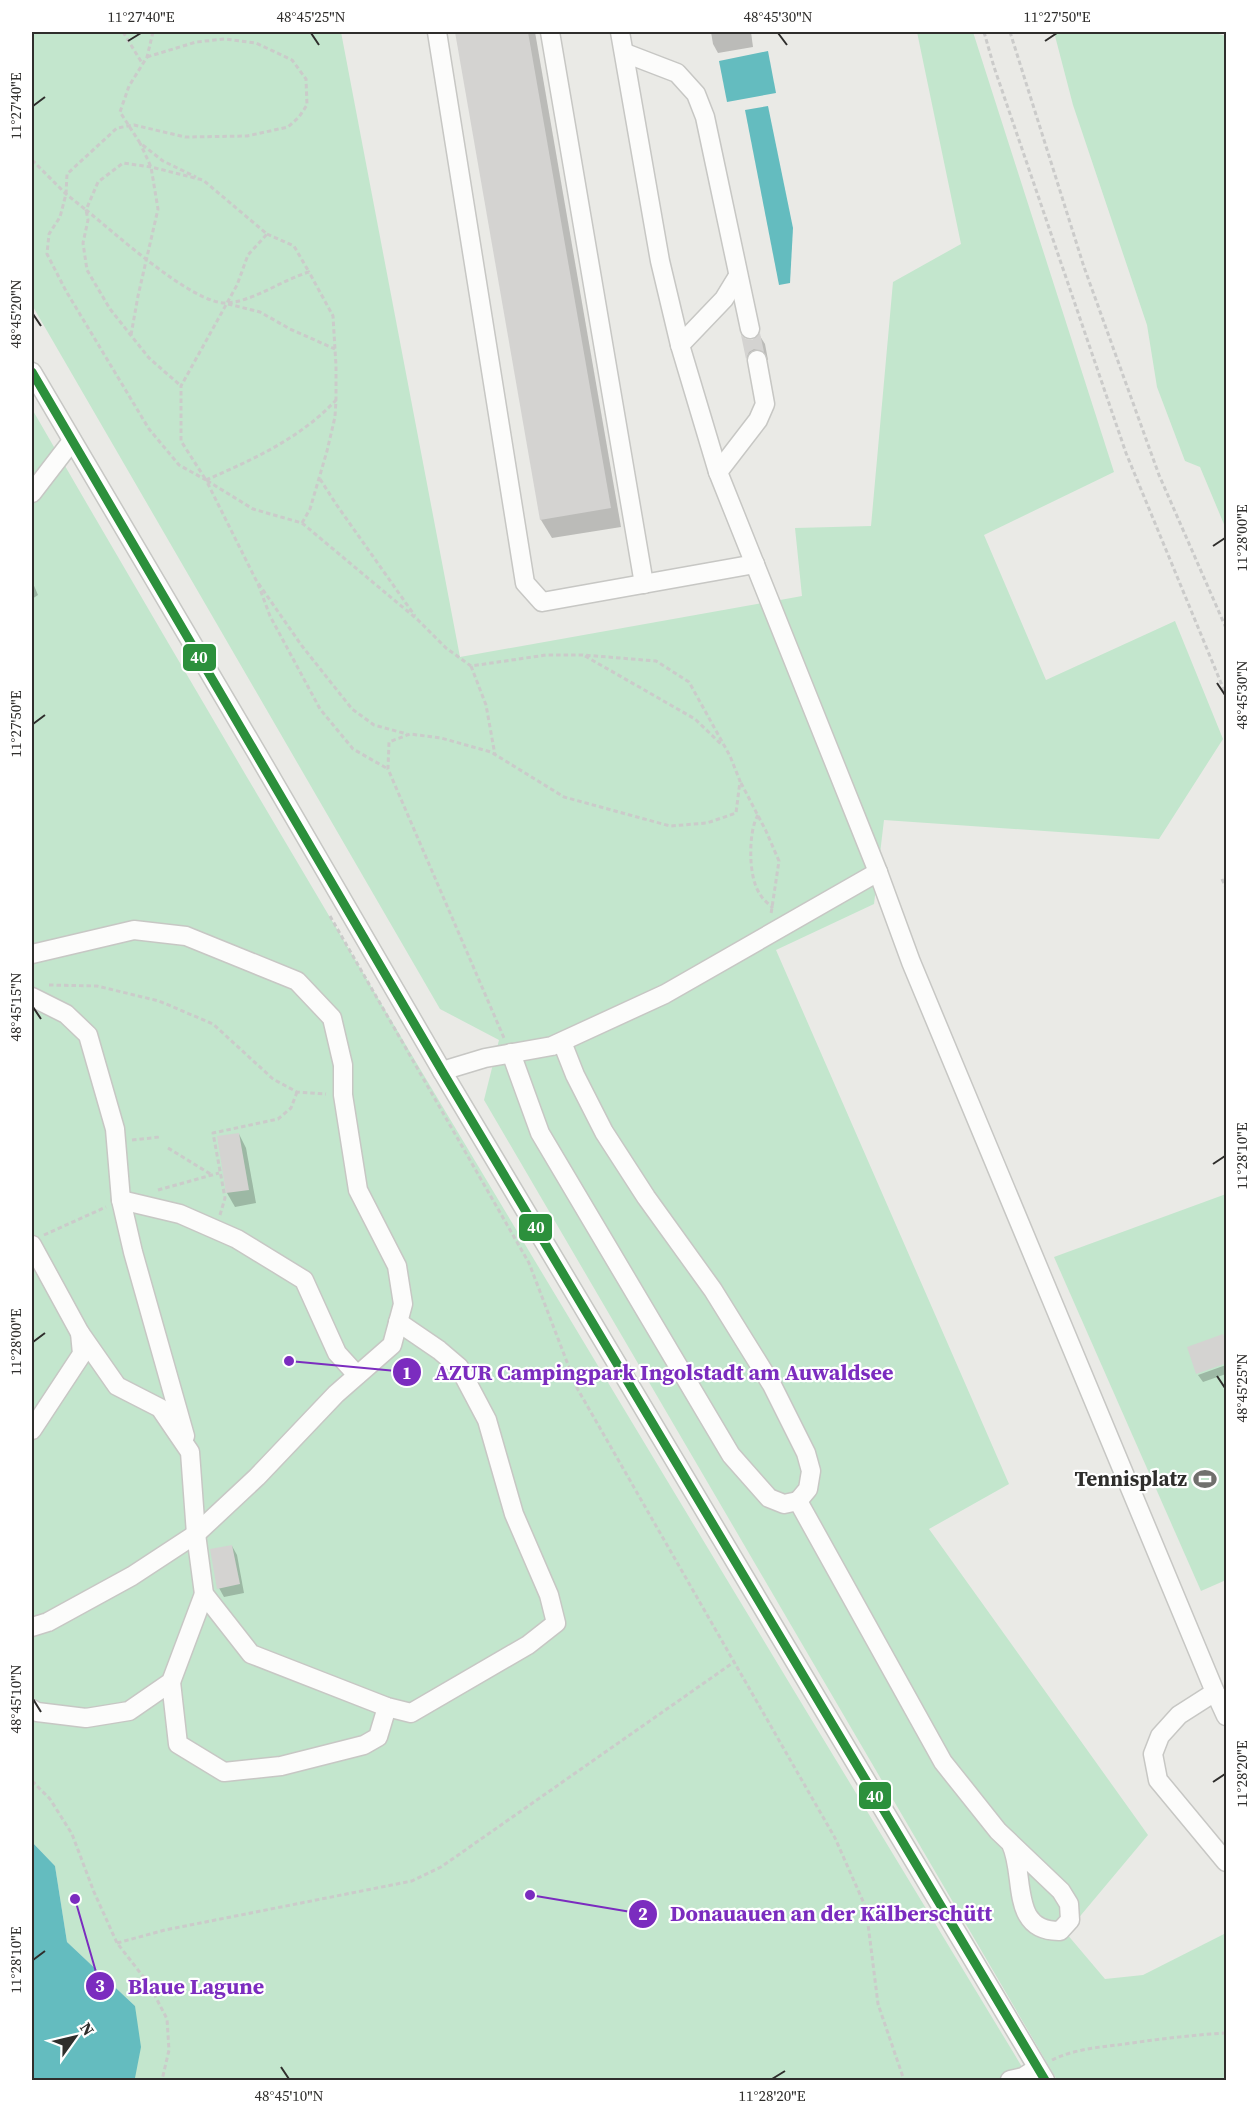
<svg xmlns="http://www.w3.org/2000/svg" width="1258" height="2112" font-family="'Source Serif 4',serif">
	<style>
		.green { fill: #c3e6cd }
		.water { fill: #64bcbf }
		.shadow { fill: #0003 }
		.building { fill: #d4d3d1 }
		.lines { fill: none; stroke-linecap: round; stroke-linejoin: round }
		.minor-casing { stroke: #c7c7c4; stroke-width: 21 }
		.path { stroke: #cbcbca; stroke-width: 3; stroke-dasharray: 4.5 3; stroke-linecap: butt }
		.minor { stroke: #fcfcfb; stroke-width: 18 }
		.bus-1-casing { stroke: #fff; stroke-width: 14 }
		.bus-1 { stroke: #2c903c; stroke-width: 9 }
		.ticks { fill: none; stroke: #2f2e2c; stroke-width: 2 }
		.labels { text-anchor: middle; stroke-width: 4.5; stroke-linejoin: round; paint-order: stroke }
		.poi-label { font-size: 21px; font-weight: bold; fill: #2f2e2c; stroke: #fff; text-anchor: end }
		.leader { fill: none; stroke: #7b2cbf; stroke-width: 2 }
		.callout-dot { fill: #7b2cbf; stroke: #fff; stroke-width: 2 }
		.mark-label { font-size: 18px; text-anchor: middle; font-weight: bold; fill: #fff }
		.callout-label { font-size: 22px; text-anchor: middle; font-weight: bold; fill: #7b2cbf; stroke: #fff; stroke-width: 4.5; stroke-linejoin: round; paint-order: stroke }
		.line-badge { stroke: #fff; stroke-width: 2 }
		.badge-label { font-size: 16px; text-anchor: middle; font-weight: bold; fill: #fff }
		.neatline { fill: none; stroke: #2f2e2c; stroke-width: 2 }
		.ticks-label { font-size: 15px; text-anchor: middle; fill: #2f2e2c }
	</style>
	<rect width="100%" height="100%" fill="#eaeae6"/>
	<g class="green">
		<path d="M32,32h309l119,625 342,-61 -7,-68 76,-2 22,-244 68,-38 -44,-212h56l141,440 -130,63 62,145 129,-59 48,118 -64,100 -275,-19 -10,84 -98,46 233,534 -80,45 219,306 -82,98 39,46 38,-4 83,-42v147h-169l-573,-980 15,-60 -59,-31 -408,-704z"/>
		<path d="M1054,32h157l15,4v493l-26,-62 -15,-6 -28,-74 -10,-62 -74,-220z"/>
		<path d="M32,409c325,562 662,1117 998,1671h-897l2,-3v-71l-68,-64 -12,-76 -23,-24z"/>
		<path d="M1226,1194v386l-25,11 -147,-334z"/>
	</g>
	<g class="water">
		<path d="M768,51l8,42 -49,9 -8,-41z"/>
		<path d="M768,106l25,122 -3,55 -11,2 -34,-175z"/>
		<path d="M32,1842l23,24 12,76 68,64 6,41 -6,31 -2,2h-101z"/>
	</g>
	<g class="shadow">
		<path d="M456,32h79l86,495 -69,11 -11,-18z"/>
		<path d="M711,32h40l2,15 -35,6 -5,-9z"/>
		<path d="M760,336l5,8 3,16 -8,-3 -8,9 -5,-7 -4,-20 9,3z"/>
		<path d="M32,581l6,14 -6,4z"/>
		<path d="M239,1134l7,14 10,55 -21,4 -8,-14 -9,-55z"/>
		<path d="M1226,1365v9l-23,8 -5,-7z"/>
		<path d="M232,1546l5,9 7,38 -20,4 -5,-9z"/>
	</g>
	<g class="building">
		<path d="M455,32h73l83,476 -71,12z"/>
		<path d="M760,333l4,19 -10,-3 -5,3 -3,7 -5,-24 5,4 6,1z"/>
		<path d="M239,1133l10,57 -23,3 -9,-57z"/>
		<path d="M1223,1334l4,11v18l-31,11 -9,-27z"/>
		<path d="M232,1545l8,39 -23,5 -7,-40z"/>
	</g>
	<g class="lines">
		<g class="minor-casing">
			<g id="minor">
				<path d="M437,32l88,551 17,19 213,-38"/>
				<path d="M550,32l94,552"/>
				<path d="M620,32l40,229 20,84 38,127 160,400 33,90 304,730 11,24"/>
				<path d="M625,53l52,20 19,21 9,23 45,212"/>
				<path d="M680,345l44,-46 14,-23"/>
				<path d="M32,372l226,383 184,316 603,1009"/>
				<path d="M718,472l40,-52 7,-16 -8,-44"/>
				<path d="M32,493l40,-52"/>
				<path d="M32,954l102,-24 52,6 111,45 35,37 11,47v30l15,95 39,76 6,38 -11,41 -56,49 -79,83 -61,57 -64,42 -84,46 -16,5"/>
				<path d="M32,997l34,17 22,21 27,94 6,71 12,52 52,184"/>
				<path d="M562,1042l13,33 29,57 42,65 67,93 59,95 34,68 5,18 -3,18 -10,12"/>
				<path d="M511,1053l29,80 191,322 38,43 15,6 14,-3 145,261 55,69 63,60 8,13 1,16 -10,11c-51,1 -34,-56 -49,-87"/>
				<path d="M442,1071l43,-13 67,-12 113,-52 213,-122"/>
				<path d="M121,1200l59,14 57,25 67,41 33,73 20,22"/>
				<path d="M32,1245l48,88 2,21 -50,76"/>
				<path d="M80,1333l37,53 43,22 30,44 6,82 8,60 47,60 136,53 24,6 117,-68 28,-22 -7,-28 -35,-81 -27,-94 -28,-53 -20,-17 -41,-28"/>
				<path d="M171,1682l7,62 46,28 57,-6 83,-21 14,-8 9,-30"/>
				<path d="M1215,1692l-36,23 -19,21 -7,18 5,26 68,82"/>
				<path d="M32,1709l5,3 49,6 43,-7 42,-29 33,-88"/>
				<path d="M1010,2080l13,-3 14,-9"/>
			</g>
		</g>
		<g class="path">
			<path d="M123,32l19,31"/>
			<path d="M153,32l-6,25 -18,29 -9,26 20,31 23,18 33,16"/>
			<path d="M984,32l10,35 132,386 100,242"/>
			<path d="M1010,32l74,235 75,208 67,153"/>
			<path d="M147,57l49,-15 29,-3 31,4 36,17 14,19 1,26 -8,12 -11,10 -41,9 -62,1 -51,-12 -17,3 -50,46 -1,20 -6,23 -11,17 -2,20 19,37 83,138 30,36 27,15 50,100 46,66 50,63 22,16 33,9"/>
			<path d="M32,160l34,34 20,16 2,10 -5,23 4,27 23,39 39,49 32,28"/>
			<path d="M267,234l27,12 15,26"/>
			<path d="M228,304l32,8 30,17 45,20"/>
			<path d="M131,335l7,-39 20,-87 -7,-42 -11,-24"/>
			<path d="M320,479l16,25 79,112"/>
			<path d="M206,480c46,-20 95,-42 130,-80"/>
			<path d="M302,523l8,-14 17,-58 8,-34 1,-18v-33l-3,-50 -24,-44c-27,8 -55,29 -82,31 -34,2 -113,-71 -141,-93l12,-28 25,-19 28,4 52,13 64,54 -19,21 -11,30 -56,101v55l25,39 47,29 49,14 116,97 28,28 25,18 75,-11h37l73,6 33,21 41,74 10,25 -4,32 -29,10 -37,3 -106,-29 -73,-45 -50,-14 -31,-4 -21,8 -1,27 116,269"/>
			<path d="M258,584l12,32 50,93 33,40 35,20"/>
			<path d="M585,656l110,63 27,26"/>
			<path d="M471,666l15,39 9,50"/>
			<path d="M741,783l25,48 13,30 -8,53"/>
			<path d="M758,815c-10,16 -10,63 2,79 3,6 9,10 13,14"/>
			<path d="M1222,879l4,9"/>
			<path d="M330,916l199,347 48,125 258,450 31,70 12,96 26,76"/>
			<path d="M49,985l48,1 62,15 54,23 60,55 24,13 29,2"/>
			<path d="M132,1140l28,-3"/>
			<path d="M168,1148l44,27"/>
			<path d="M158,1190l61,-17"/>
			<path d="M220,1215l5,-17 -12,-65 65,-14 13,-11 6,-16"/>
			<path d="M44,1235l62,-28"/>
			<path d="M32,1781l18,18 22,35 22,58 23,51 32,41 18,35 2,31 -7,30"/>
			<path d="M117,1943l48,-13 247,-49 29,-14 293,-205"/>
			<path d="M1052,2060c22,-11 49,-13 73,-16 34,-5 67,-9 101,-11"/>
		</g>
		<use href="#minor" class="minor"/>
		<g class="bus-1-casing">
			<path id="bus-1" d="M32,372l410,699 603,1009"/>
		</g>
		<use href="#bus-1" class="bus-1"/>
	</g>
	<path class="ticks" d="M311,33l8,12M778,33l9,12M128,41l13,-8M1045,41l12,-8M33,106l12,-9M33,314l8,12M1213,546l12,-8M1217,683l8,12M33,724l12,-9M33,1007l8,12M1213,1164l12,-8M33,1342l12,-9M1217,1376l8,12M33,1699l8,13M1213,1782l12,-8M33,1960l12,-9M281,2067l8,12M772,2079l13,-8"/>
	<defs>
		<g id="stadium-bare" transform="scale(1.8)"><path d="M0-5a6.5 5 0 1 0 0 10a6.5 5 0 1 0 0-10ZM-3.5-1.8h7v3.6h-7Z" fill="#70706d" stroke="#fff" stroke-width="2.5" paint-order="stroke"/></g>
	</defs>
	<g fill-rule="evenodd">
		<use href="#stadium-bare" x="1205" y="1479"/>
	</g>
	<g class="labels">
		<g class="poi-label">
			<text x="1187" y="1486">Tennisplatz</text>
		</g>
	</g>
	<path class="leader" d="M289 1361L407 1372M530 1895L643 1914M75 1899L100 1986"/>
	<g class="callout-dot">
		<circle cx="289" cy="1361" r="6"/>
		<circle cx="530" cy="1895" r="6"/>
		<circle cx="75" cy="1899" r="6"/>
		<circle cx="407" cy="1372" r="15"/>
		<circle cx="643" cy="1914" r="15"/>
		<circle cx="100" cy="1986" r="15"/>
	</g>
	<g class="mark-label">
		<text x="407" y="1379">1</text>
		<text x="643" y="1920">2</text>
		<text x="100" y="1992">3</text>
	</g>
	<g class="callout-label">
		<text x="664" y="1380">AZUR Campingpark Ingolstadt am Auwaldsee</text>
		<text x="831" y="1921">Donauauen an der Kälberschütt</text>
		<text x="196" y="1994">Blaue Lagune</text>
	</g>
	<g class="line-badge">
		<rect x="182" y="643" width="35" height="29" rx="6" fill="#2c903c"/>
		<rect x="518" y="1213" width="35" height="29" rx="6" fill="#2c903c"/>
		<rect x="858" y="1781" width="34" height="29" rx="6" fill="#2c903c"/>
	</g>
	<g class="badge-label">
		<text x="199" y="663">40</text>
		<text x="536" y="1233">40</text>
		<text x="875" y="1802">40</text>
	</g>
	<rect width="1258" height="2112" fill="none" stroke="#ffffff" stroke-width="66"/>
	<g transform="translate(75 2037) rotate(56)" stroke="#ffffff" stroke-width="4.5" paint-order="stroke">
	<path d="M0-4.5L10 22L0 15L-10 22Z" fill="#2f2e2c"/>
	<text y="-9" font-size="16" font-weight="bold" text-anchor="middle" fill="#2f2e2c">N</text>
	</g>
	<rect x="33" y="33" width="1192" height="2046" class="neatline"/>
	<g class="ticks-label">
		<text x="141" y="22">11°27'40"E</text>
		<text x="311" y="22">48°45'25"N</text>
		<text x="778" y="22">48°45'30"N</text>
		<text x="1057" y="22">11°27'50"E</text>
		<text transform="translate(16 106) rotate(-90)" y="5">11°27'40"E</text>
		<text transform="translate(16 314) rotate(-90)" y="5">48°45'20"N</text>
		<text transform="translate(1242 538) rotate(-90)" y="5">11°28'00"E</text>
		<text transform="translate(1242 695) rotate(-90)" y="5">48°45'30"N</text>
		<text transform="translate(16 724) rotate(-90)" y="5">11°27'50"E</text>
		<text transform="translate(16 1007) rotate(-90)" y="5">48°45'15"N</text>
		<text transform="translate(1242 1156) rotate(-90)" y="5">11°28'10"E</text>
		<text transform="translate(16 1342) rotate(-90)" y="5">11°28'00"E</text>
		<text transform="translate(1242 1388) rotate(-90)" y="5">48°45'25"N</text>
		<text transform="translate(16 1699) rotate(-90)" y="5">48°45'10"N</text>
		<text transform="translate(1242 1774) rotate(-90)" y="5">11°28'20"E</text>
		<text transform="translate(16 1960) rotate(-90)" y="5">11°28'10"E</text>
		<text x="289" y="2101">48°45'10"N</text>
		<text x="772" y="2101">11°28'20"E</text>
	</g>
</svg>
